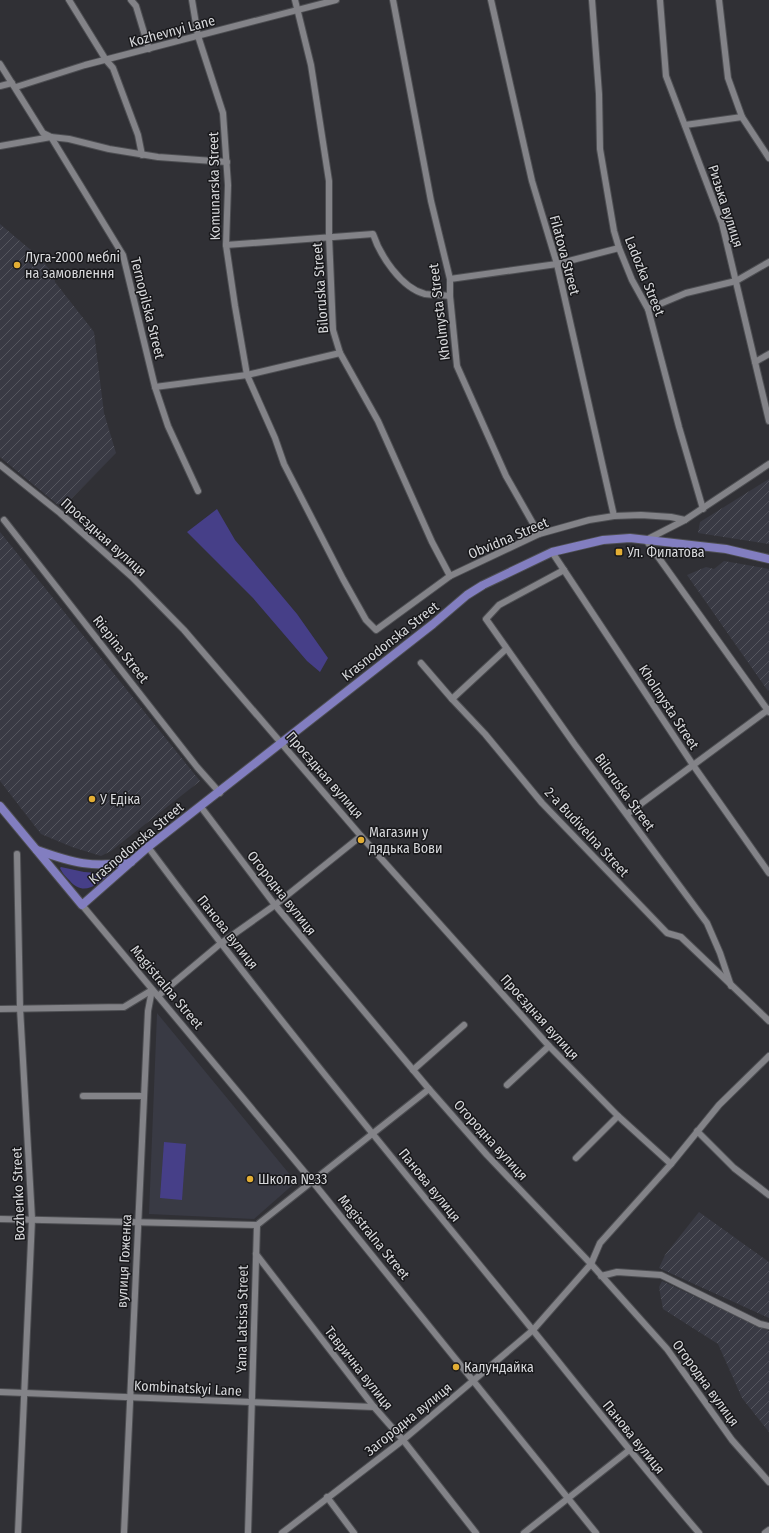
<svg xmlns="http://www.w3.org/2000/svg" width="769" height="1533" font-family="'Fira Sans Condensed',sans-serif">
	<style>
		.built { fill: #393a44 }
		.industrial { fill: url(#industrial-furrows) }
		.green { fill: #463f88 }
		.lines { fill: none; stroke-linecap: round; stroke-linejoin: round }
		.minor-casing { stroke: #4d4e52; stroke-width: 8 }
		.major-casing { stroke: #4d4e52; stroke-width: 10 }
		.minor { stroke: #838388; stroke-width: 6 }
		.major { stroke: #827ec0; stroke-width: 8 }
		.poi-dot { fill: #e3ae34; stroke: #18181b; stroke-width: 1.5 }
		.labels { text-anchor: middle; stroke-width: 3; stroke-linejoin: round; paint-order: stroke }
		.street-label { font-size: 14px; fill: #d7d8db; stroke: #18181b }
		.poi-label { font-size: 14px; fill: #d7d8db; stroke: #18181b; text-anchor: start }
	</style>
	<defs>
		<pattern id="industrial-furrows" width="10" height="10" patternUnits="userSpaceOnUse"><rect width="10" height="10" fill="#393a44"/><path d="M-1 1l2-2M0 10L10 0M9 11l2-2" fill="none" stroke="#55565e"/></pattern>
	</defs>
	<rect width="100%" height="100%" fill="#303035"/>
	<path class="built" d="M157,1013l139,169 -42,37 -105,-5z"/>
	<g class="industrial">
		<path d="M0,224l39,33 15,18 1,7 39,50 10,81 12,40 -51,52 -8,-1 -57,-47z"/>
		<path d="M769,479v65l-71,-11 2,-11z"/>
		<path d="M0,532l200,249 -89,70 -10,5 -29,-9 -31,-13 -41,-53z"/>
		<path d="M724,561l45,8v121l-1,1 -81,-116 19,-8 8,2z"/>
		<path d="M699,1212l70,50v56l-110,-50 6,-13z"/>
		<path d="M662,1281l107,50v101l-27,-34 -24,-54 -55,-35 -4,-22z"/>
	</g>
	<g class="green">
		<path d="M217,509l18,31 62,74 31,44 -8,14 -13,-11 -54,-63 -66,-66z"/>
		<path d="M61,867l23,5 27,2c-14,10 -27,23 -41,7 -4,-4 -8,-8 -10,-13z"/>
		<path d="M164,1142l22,2 -4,56 -22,-2z"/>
	</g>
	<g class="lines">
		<g class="minor-casing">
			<g id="minor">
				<path d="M69,0l37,60 7,8 25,67 4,20"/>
				<path d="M131,0l5,6 13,43"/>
				<path d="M192,0l6,36 25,77 5,72 -2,60 9,61 12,69 28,63 9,26 59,115 23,41 10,10 74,-54 89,-42 50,-14 25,-4 27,-1 30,2 14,3 84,-56"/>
				<path d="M295,0l16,65 18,116v55l4,94 7,23 38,68 54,121 18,34"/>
				<path d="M393,0l38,201 19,78v17l7,70 49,110 33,58"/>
				<path d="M491,0l41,181 25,83 57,252"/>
				<path d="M592,0l7,94 1,55 14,82 5,17 13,32 16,29 31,118 24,82"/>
				<path d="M660,0l6,76 56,147 47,198"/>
				<path d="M719,0l9,78 14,39 27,41"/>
				<path d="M0,64l43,69 8,4 72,118 32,132 13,39 30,65"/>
				<path d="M0,86l12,-3"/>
				<path d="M16,87l69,-22 251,-65"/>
				<path d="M685,125l57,-8"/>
				<path d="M0,146l51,-9 18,2 40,10 49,8 69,5"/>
				<path d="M226,245l147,-11c7,21 28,54 52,60 8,1 17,1 25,2"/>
				<path d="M450,279l107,-15 62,-16"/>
				<path d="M648,309l38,-16 50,-12 33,-19"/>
				<path d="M755,362l14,-8"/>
				<path d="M155,387l92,-12 93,-22"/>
				<path d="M0,465l60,48 72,64 52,53 177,206 188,210 69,70 53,48"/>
				<path d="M4,520l193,247 23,26"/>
				<path d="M685,520l-39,20 123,172"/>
				<path d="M552,552l141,213 76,108"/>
				<path d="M564,570l-65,35 -13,14 89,126 132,178 13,30 11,33"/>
				<path d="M506,649l-54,50 33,35 57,69 125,130 14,4 88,84"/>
				<path d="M421,663l31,36"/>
				<path d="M201,807l74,98 154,184 58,66 104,109 76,85 65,91 37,42"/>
				<path d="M627,814l142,-105"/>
				<path d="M148,847c110,148 227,290 344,433 69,84 136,170 207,253"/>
				<path d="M17,854l3,154 12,211 -14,314"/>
				<path d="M82,905l230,276 284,352"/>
				<path d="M158,996l62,-52 55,-39 86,-69"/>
				<path d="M0,1009l124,-2 28,-17"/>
				<path d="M413,1070l51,-45"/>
				<path d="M507,1085l42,-39"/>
				<path d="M83,1096h61"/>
				<path d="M697,1131l37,37 35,27"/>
				<path d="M576,1158l42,-42"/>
				<path d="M0,1219l257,6"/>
				<path d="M257,1225l172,-136"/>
				<path d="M256,1254l118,153 29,33 73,93"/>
				<path d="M601,1276l16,-4 44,3 99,49 9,2"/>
				<path d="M0,1392l374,15"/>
				<path d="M327,1497l27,36"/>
				<path d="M124,1533l24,-522 4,-21"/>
				<path d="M248,1533l9,-308"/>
				<path d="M282,1533l121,-93 130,-110 58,-66 9,-21 71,-79 48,-59 50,-49"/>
				<path d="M524,1533l104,-82"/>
				<path d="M765,1533l4,-3"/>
			</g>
		</g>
		<g class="major-casing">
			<g id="major">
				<path d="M0,806l82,99 66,-58 285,-223 34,-29 16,-10 69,-33 51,-12 27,-2 96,11 43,10"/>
				<path d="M37,850c36,13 55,18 94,12"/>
			</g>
		</g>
		<use href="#minor" class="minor"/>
		<use href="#major" class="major"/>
	</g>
	<g class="poi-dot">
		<circle cx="17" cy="265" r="4"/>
		<rect x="615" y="548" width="8" height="8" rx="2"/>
		<circle cx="92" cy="799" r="4"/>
		<circle cx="361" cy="840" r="4"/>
		<circle cx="250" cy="1179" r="4"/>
		<circle cx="456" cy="1367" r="4"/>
	</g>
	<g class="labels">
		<g class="street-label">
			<text transform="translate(172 31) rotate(-15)" y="5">Kozhevnyi Lane</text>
			<text transform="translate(214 186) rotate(-91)" y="5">Komunarska Street</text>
			<text transform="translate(726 206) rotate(72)" y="5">Ризька вулиця</text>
			<text transform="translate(565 255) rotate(75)" y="5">Filatova Street</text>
			<text transform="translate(645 276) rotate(68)" y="5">Ladozka Street</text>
			<text transform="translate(320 288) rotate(-94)" y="5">Biloruska Street</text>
			<text transform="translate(148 308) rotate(76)" y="5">Ternopilska Street</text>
			<text transform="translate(439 312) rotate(-97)" y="5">Kholmysta Street</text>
			<text transform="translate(104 537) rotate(42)" y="5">Проєздная вулиця</text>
			<text transform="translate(508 538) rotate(-23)" y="5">Obvidna Street</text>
			<text transform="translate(390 641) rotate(-38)" y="5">Krasnodonska Street</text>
			<text transform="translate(121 649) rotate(52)" y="5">Riepina Street</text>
			<text transform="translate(669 707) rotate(57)" y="5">Kholmysta Street</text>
			<text transform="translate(325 775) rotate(49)" y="5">Проєздная вулиця</text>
			<text transform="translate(625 792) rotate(54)" y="5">Biloruska Street</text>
			<text transform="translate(587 832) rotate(47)" y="5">2-a Budivelna Street</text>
			<text transform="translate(136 843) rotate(-40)" y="5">Krasnodonska Street</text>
			<text transform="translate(282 893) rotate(52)" y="5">Огородна вулиця</text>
			<text transform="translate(228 932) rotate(52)" y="5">Панова вулиця</text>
			<text transform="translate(167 987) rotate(50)" y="5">Magistralna Street</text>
			<text transform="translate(540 1017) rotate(48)" y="5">Проєздная вулиця</text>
			<text transform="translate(491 1140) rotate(48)" y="5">Огородна вулиця</text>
			<text transform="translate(430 1185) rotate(51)" y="5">Панова вулиця</text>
			<text transform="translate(18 1194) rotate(-92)" y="5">Bozhenko Street</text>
			<text transform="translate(374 1237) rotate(51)" y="5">Magistralna Street</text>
			<text transform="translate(124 1261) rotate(-87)" y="5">вулиця Гоженка</text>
			<text transform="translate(242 1319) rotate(-89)" y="5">Yana Latsisa Street</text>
			<text transform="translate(359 1368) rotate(52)" y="5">Таврична вулиця</text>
			<text transform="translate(706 1383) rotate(54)" y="5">Огородна вулиця</text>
			<text transform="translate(188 1388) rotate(3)" y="5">Kombinatskyi Lane</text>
			<text transform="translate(408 1419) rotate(-39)" y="5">Загородна вулиця</text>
			<text transform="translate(634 1437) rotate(51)" y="5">Панова вулиця</text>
		</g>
		<g class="poi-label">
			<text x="25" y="262">Луга-2000 меблі<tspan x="25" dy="16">на замовлення</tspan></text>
			<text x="627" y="557">Ул. Филатова</text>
			<text x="100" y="804">У Едіка</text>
			<text x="369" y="837">Магазин у<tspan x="369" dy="16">дядька Вови</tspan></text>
			<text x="258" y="1184">Школа №33</text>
			<text x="464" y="1372">Калундайка</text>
		</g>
	</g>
</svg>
